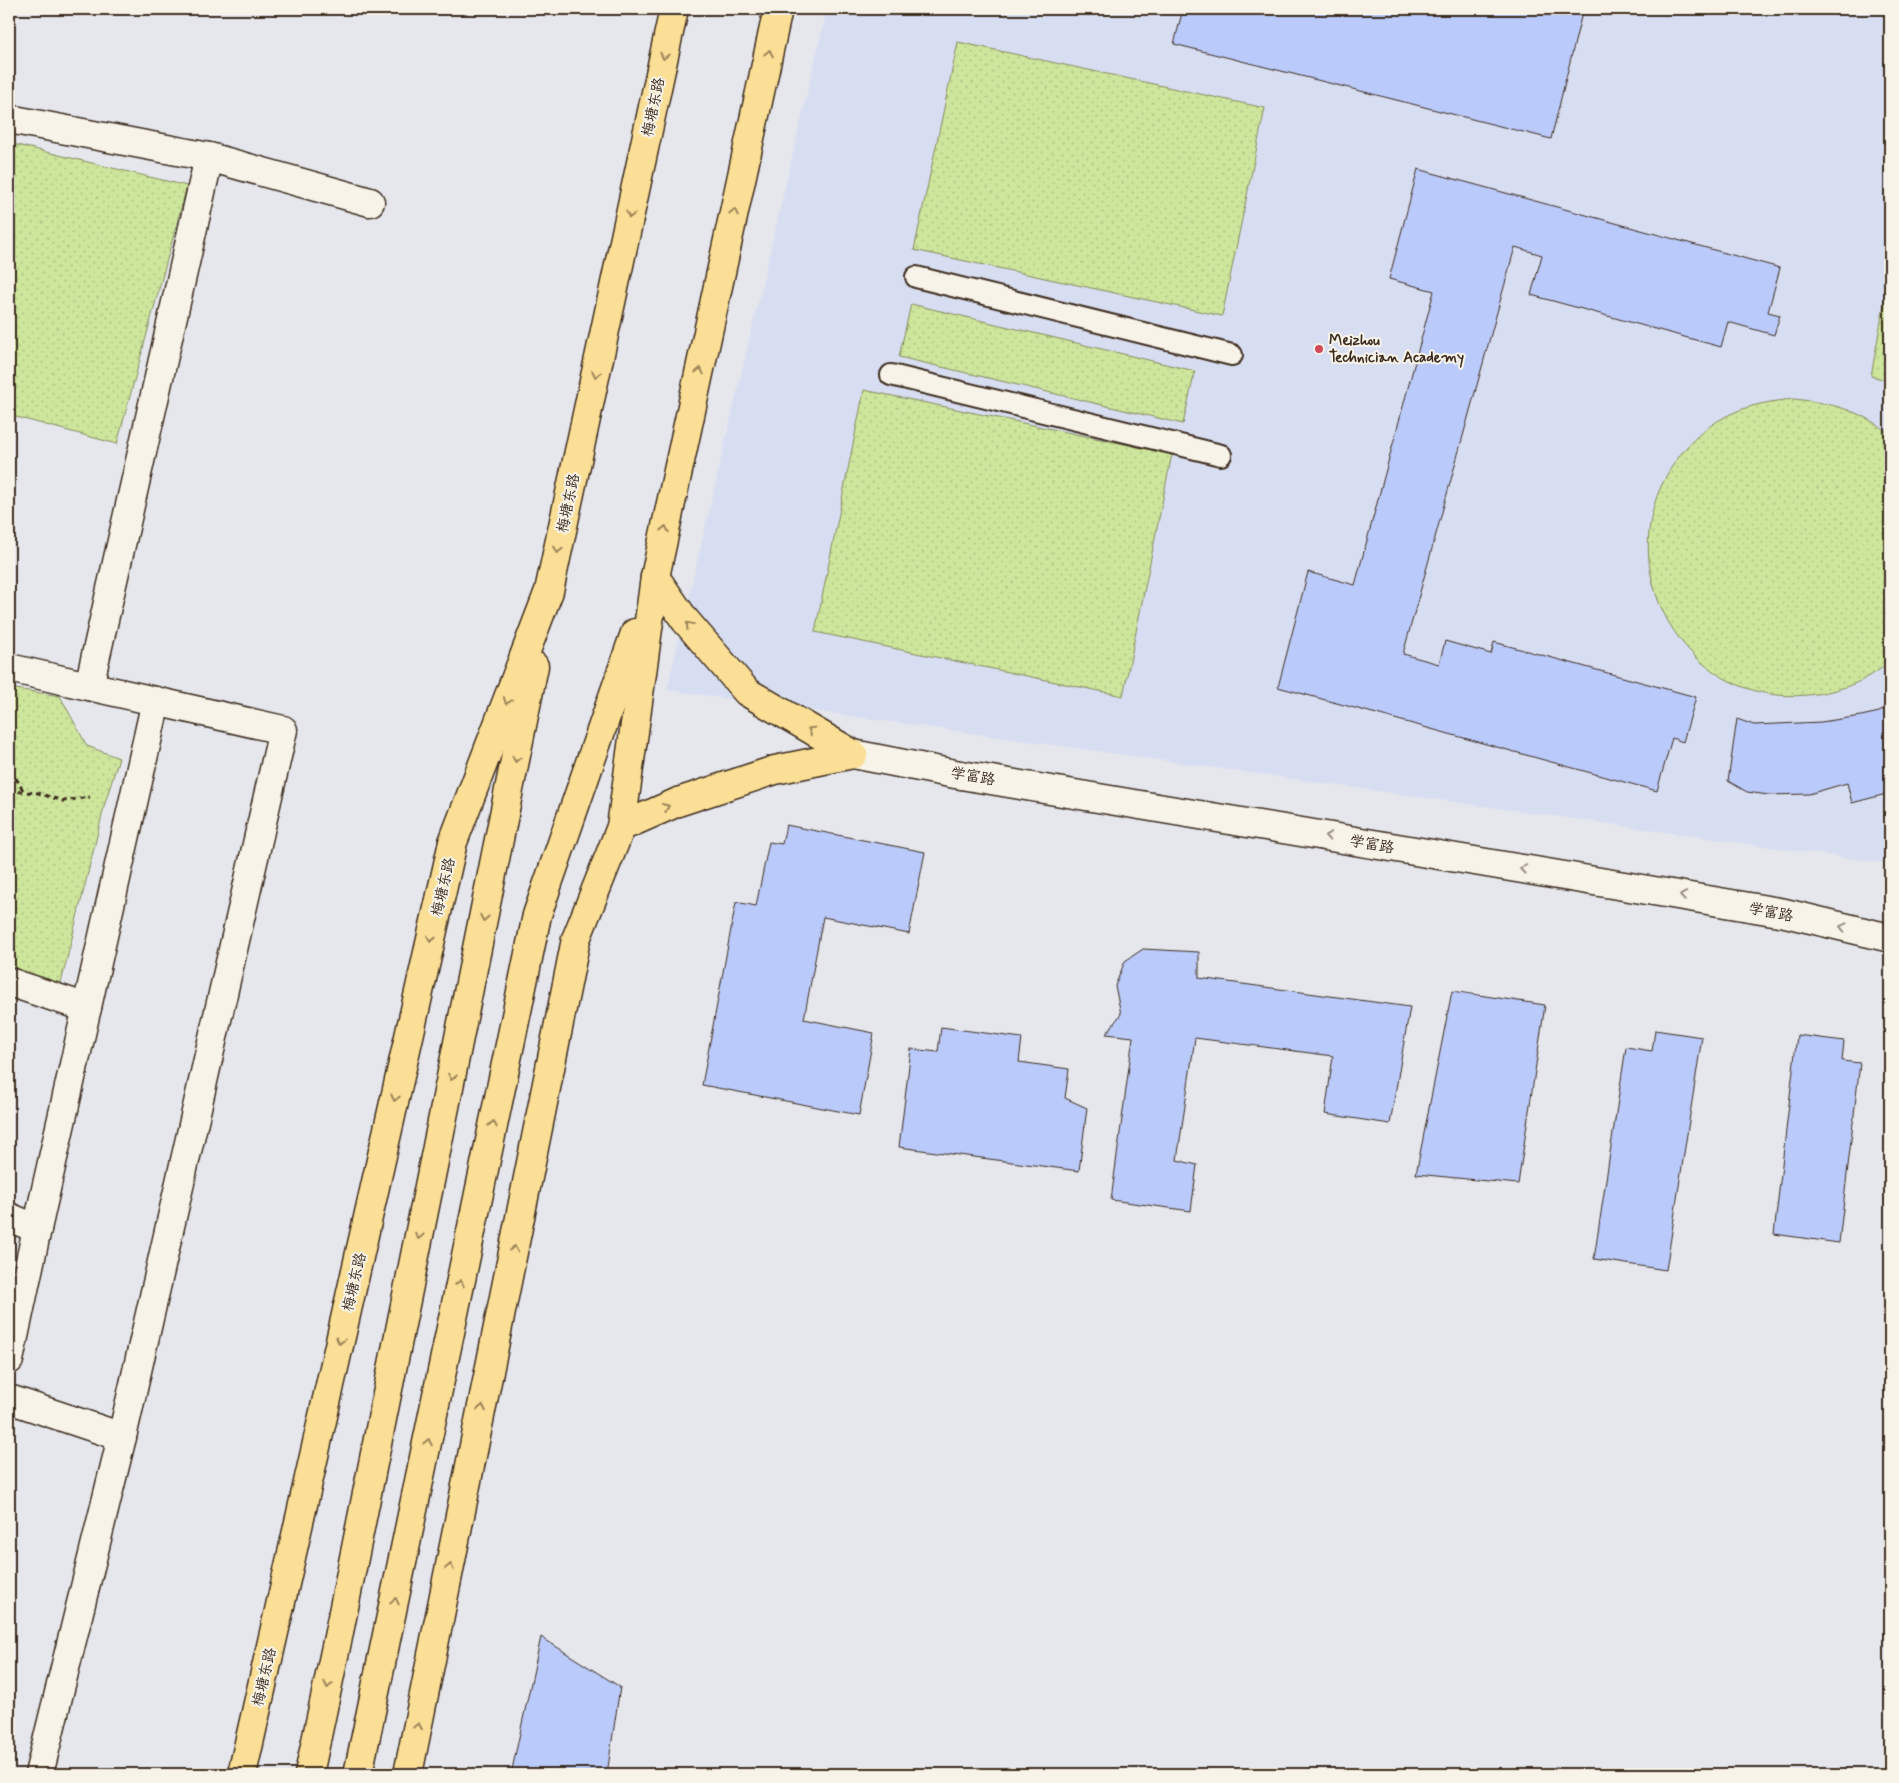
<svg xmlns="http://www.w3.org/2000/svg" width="1899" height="1783" font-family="Mynerve,'LXGW WenKai TC',sans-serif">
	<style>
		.built { fill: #d8def1 }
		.grass { fill: url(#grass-dots); stroke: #84885d }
		.building { fill: #bacafa; stroke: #3b2a1e }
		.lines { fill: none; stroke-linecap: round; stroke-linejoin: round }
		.service-casing { stroke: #3b2a1e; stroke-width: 24 }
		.minor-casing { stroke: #3b2a1e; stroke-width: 31 }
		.tertiary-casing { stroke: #3b2a1e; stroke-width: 31 }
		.primary-casing { stroke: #3b2a1e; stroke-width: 31 }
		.path { stroke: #3b2a1e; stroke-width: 3; stroke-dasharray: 5 4; stroke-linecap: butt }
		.service { stroke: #f7f3e8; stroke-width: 20 }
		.minor { stroke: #f7f3e8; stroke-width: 28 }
		.tertiary { stroke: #f7f3e8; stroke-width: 28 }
		.primary { stroke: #fbdf96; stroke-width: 28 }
		.oneway { stroke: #9b845a }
		.oneway2 { stroke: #998e83 }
		.poi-dot { fill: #d1495b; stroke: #f7f3e8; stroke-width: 2 }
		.labels { text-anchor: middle; stroke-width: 4; stroke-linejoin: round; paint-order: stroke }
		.street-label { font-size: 15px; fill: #3b2a1e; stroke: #f7f3e8 }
		.poi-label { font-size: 15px; font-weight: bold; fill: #3b2a1e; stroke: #f7f3e8; text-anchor: start }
	</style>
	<defs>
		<pattern id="grass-dots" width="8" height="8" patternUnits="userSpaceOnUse" patternTransform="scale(1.25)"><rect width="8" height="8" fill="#cde69c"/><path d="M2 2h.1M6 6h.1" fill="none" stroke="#b1c586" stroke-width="1.8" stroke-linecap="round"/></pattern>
	</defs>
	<rect width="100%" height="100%" fill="#e5e7ed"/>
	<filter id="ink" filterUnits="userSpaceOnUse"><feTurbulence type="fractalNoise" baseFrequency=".02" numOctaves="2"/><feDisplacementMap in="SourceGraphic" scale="10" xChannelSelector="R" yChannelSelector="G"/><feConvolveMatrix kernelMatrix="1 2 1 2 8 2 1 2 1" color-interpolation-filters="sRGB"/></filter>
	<g filter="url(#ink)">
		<path class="built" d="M827,9h1063v855l-1223,-174z"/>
		<g class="grass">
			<path d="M958,42l307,66 -43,208 -308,-66z"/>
			<path d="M9,143l178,43 -70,258 -108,-29z"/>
			<path d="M1889,277h1v104l-19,-5z"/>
			<path d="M911,304l284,67 -12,53 -284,-67z"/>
			<path d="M864,390l308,64 -49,242 -308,-64z"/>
			<path d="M1794,399c37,4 68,11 96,36v226c-23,21 -52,31 -82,34 -125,13 -204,-132 -133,-233 14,-21 36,-40 60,-50 19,-8 38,-11 59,-13z"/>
			<path d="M9,688l51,8 27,50 32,12 -14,45 -44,180 -22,-5 -30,-11z"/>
		</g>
		<g class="building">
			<path d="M1183,9h400l-32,130 -377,-95z"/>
			<path d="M1418,169l362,99 -12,44 12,3 -6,20 -46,-13 -7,25 -190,-52 11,-40 -27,-8 -112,407 36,10 6,-23 46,13 3,-12 202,55 -13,45 -11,-4 -15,53 -379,-104 30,-115 47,13 79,-294 -45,-12z"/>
			<path d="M1890,706v87l-38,10 -5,-20 -38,11 -41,1 -21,-3 -19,-11 9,-62 17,6 67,-3 40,-6 18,-4z"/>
			<path d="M786,825l139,27 -16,82 -86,-17 -19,102 70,14 -15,82 -157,-30 34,-183 20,4 13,-64 13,2z"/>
			<path d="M1143,949l56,3v26l211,29 -20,117 -65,-10 8,-58 -138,-18 -18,122 20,5 -6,46 -80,-11 22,-163 -27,-3 15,-20 -6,-28 10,-25z"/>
			<path d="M1452,991l93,14 -27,179 -102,-10z"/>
			<path d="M941,1027l81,11 -3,24 50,7 -4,29 22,10 -8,63 -180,-24 12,-98 27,3z"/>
			<path d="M1655,1030l47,7 -36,233 -72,-11 32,-212 26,4z"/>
			<path d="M1797,1035l47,6 -2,20 18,2 -21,180 -65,-9z"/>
			<path d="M541,1637l79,50 -13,87h-96z"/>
		</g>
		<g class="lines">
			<g class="service-casing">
				<g id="service">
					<path d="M916,277l316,78"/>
					<path d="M891,375l330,80"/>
				</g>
			</g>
			<g class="minor-casing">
				<g id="minor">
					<path d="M9,119l200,38 161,45"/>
					<path d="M9,668l274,62 -161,707 -83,337"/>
					<path d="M89,686l120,-529"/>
					<path d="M9,982l78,26"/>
					<path d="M9,1217l28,12"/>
					<path d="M9,1360l28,-131 119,-528"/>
					<path d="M9,1399l113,38"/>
				</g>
			</g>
			<g class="tertiary-casing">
				<path id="tertiary" d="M853,754l102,20 830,139 105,25"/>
			</g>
			<g class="primary-casing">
				<g id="primary">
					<path d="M655,577l30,43 62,72 106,62"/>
					<path d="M621,827l57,-25 97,-32 78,-16"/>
					<path d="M242,1774l211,-932 96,-251 125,-582"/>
					<path d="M309,1774l29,-137 196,-971"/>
					<path d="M358,1774l179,-859 98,-282"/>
					<path d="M408,1774l168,-835 45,-112 34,-250 123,-568"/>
				</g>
			</g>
			<g class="path">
				<path d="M9,772l8,8 7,12"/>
				<path d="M9,791l29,2 25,8 27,-4"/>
			</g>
			<use href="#service" class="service"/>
			<use href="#minor" class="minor"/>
			<use href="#tertiary" class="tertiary"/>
			<use href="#primary" class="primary"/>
		</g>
		<defs><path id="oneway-chevron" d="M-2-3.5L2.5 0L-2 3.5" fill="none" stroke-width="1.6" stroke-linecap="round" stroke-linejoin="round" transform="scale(1.25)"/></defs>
		<g class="oneway">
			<use href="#oneway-chevron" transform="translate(769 53) rotate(-78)"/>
			<use href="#oneway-chevron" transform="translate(664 56) rotate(102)"/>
			<use href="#oneway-chevron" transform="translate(734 212) rotate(-78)"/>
			<use href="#oneway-chevron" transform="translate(630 215) rotate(102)"/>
			<use href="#oneway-chevron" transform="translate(700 371) rotate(-78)"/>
			<use href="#oneway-chevron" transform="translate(596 374) rotate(102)"/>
			<use href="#oneway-chevron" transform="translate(665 529) rotate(-78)"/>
			<use href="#oneway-chevron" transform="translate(558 550) rotate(102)"/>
			<use href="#oneway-chevron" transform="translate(689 625) rotate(-130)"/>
			<use href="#oneway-chevron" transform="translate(507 701) rotate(111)"/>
			<use href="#oneway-chevron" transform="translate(811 730) rotate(-150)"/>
			<use href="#oneway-chevron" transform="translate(516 759) rotate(101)"/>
			<use href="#oneway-chevron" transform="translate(666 807) rotate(-23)"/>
			<use href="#oneway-chevron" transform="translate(484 918) rotate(101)"/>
			<use href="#oneway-chevron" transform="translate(431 939) rotate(103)"/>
			<use href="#oneway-chevron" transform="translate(452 1077) rotate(101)"/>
			<use href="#oneway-chevron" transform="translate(395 1098) rotate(103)"/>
			<use href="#oneway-chevron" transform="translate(493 1124) rotate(-78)"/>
			<use href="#oneway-chevron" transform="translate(419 1236) rotate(101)"/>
			<use href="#oneway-chevron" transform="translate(514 1249) rotate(-79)"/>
			<use href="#oneway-chevron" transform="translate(460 1283) rotate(-78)"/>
			<use href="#oneway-chevron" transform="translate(340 1341) rotate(103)"/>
			<use href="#oneway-chevron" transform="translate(482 1408) rotate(-79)"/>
			<use href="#oneway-chevron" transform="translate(428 1442) rotate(-78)"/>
			<use href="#oneway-chevron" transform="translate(450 1567) rotate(-79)"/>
			<use href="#oneway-chevron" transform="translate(395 1601) rotate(-78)"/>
			<use href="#oneway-chevron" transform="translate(328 1685) rotate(102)"/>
			<use href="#oneway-chevron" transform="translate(418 1726) rotate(-79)"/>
		</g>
		<g class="oneway2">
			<use href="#oneway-chevron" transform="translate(1328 836) rotate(-170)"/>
			<use href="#oneway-chevron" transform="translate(1523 869) rotate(-170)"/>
			<use href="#oneway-chevron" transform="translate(1683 896) rotate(-170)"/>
			<use href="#oneway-chevron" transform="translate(1843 927) rotate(-167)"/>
		</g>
	</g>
	<circle class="poi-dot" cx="1319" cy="349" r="5"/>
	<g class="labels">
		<g class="street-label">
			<text transform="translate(653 107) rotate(-78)" y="5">梅塘东路</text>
			<text transform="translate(568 503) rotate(-78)" y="5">梅塘东路</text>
			<text transform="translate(973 776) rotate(10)" y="5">学富路</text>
			<text transform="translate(1372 844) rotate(10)" y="5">学富路</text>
			<text transform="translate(443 887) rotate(-77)" y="5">梅塘东路</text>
			<text transform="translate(1771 912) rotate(11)" y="5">学富路</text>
			<text transform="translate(354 1282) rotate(-77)" y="5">梅塘东路</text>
			<text transform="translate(264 1677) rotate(-77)" y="5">梅塘东路</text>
		</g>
		<g class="poi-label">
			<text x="1329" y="345">Meizhou<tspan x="1329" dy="17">Technician Academy</tspan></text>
		</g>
	</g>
	<rect width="1899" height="1783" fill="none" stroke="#f7f3e8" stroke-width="30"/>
	<rect x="15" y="15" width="1869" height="1753" fill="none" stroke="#3b2a1e" stroke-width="2" filter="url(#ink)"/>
</svg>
